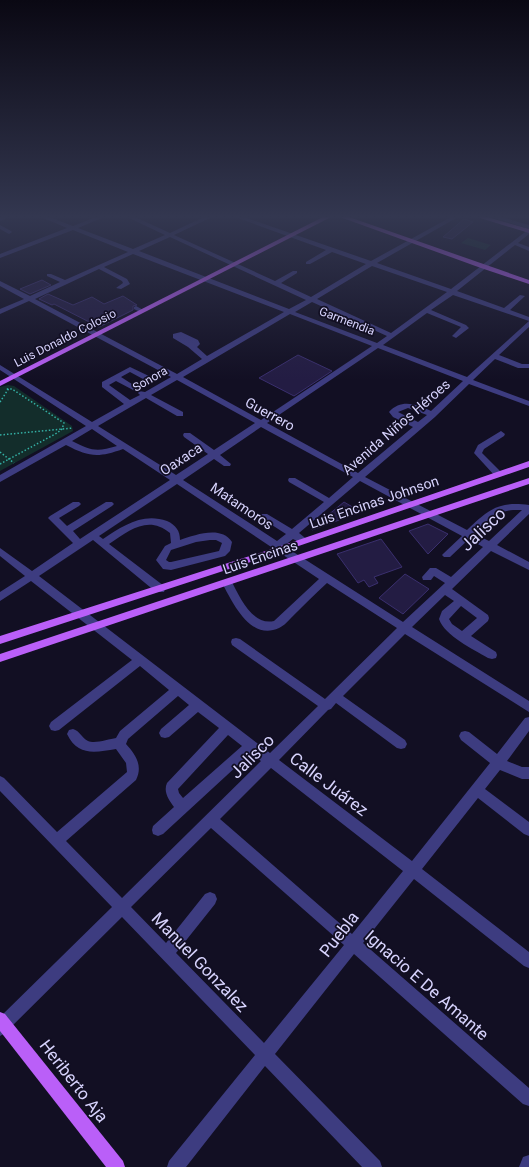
<svg xmlns="http://www.w3.org/2000/svg" width="529" height="1167" font-family="Roboto,sans-serif">
	<style>
		.green { fill: #132d2b }
		.building { fill: #231c43; stroke: #3a2f6e }
		.lines { fill: none; stroke-linecap: round; stroke-linejoin: round }
		.path { stroke: #34b0a5; stroke-width: 1.5; stroke-dasharray: 1.5 2; stroke-linecap: butt }
		.minor { fill: #3d3c80; fill-rule: evenodd }
		.major { fill: #ba5ff8; fill-rule: evenodd }
		.labels { text-anchor: middle; stroke-width: 3.5; stroke-linejoin: round; paint-order: stroke }
		.far-street-label { font-size: 12px; fill: #d7d3fd; stroke: #120f23 }
		.street-label { font-size: 14px; fill: #d7d3fd; stroke: #120f23 }
		.near-street-label { font-size: 17px; fill: #d7d3fd; stroke: #120f23 }
	</style>
	<rect width="100%" height="100%" fill="#120f23"/>
	<g class="green">
		<path d="M468,238l23,7 -6,5 -24,-7z"/>
		<path d="M8,385l6,1 58,40 1,5 -73,40v-84z"/>
	</g>
	<g class="building">
		<path d="M464,219l9,3 -21,17 -9,-2z"/>
		<path d="M42,280l9,5 -21,9 -10,-5z"/>
		<path d="M48,294l25,11 19,-8 12,7 19,-8 14,9 -4,1v4l-34,17 -45,-23 -2,1 -13,-6z"/>
		<path d="M298,355l34,16 -38,25 -35,-18z"/>
		<path d="M344,502l17,10 -49,18 -1,-1z"/>
		<path d="M428,524l20,10 -20,20 -19,-23z"/>
		<path d="M381,539l21,28 -28,10 4,6 -9,4 -5,-7 -6,3 -21,-29z"/>
		<path d="M405,574l24,15 -26,25 -24,-16z"/>
	</g>
	<g class="lines">
		<g class="path">
			<path d="M0,402l9,-14"/>
			<path d="M0,435l73,-7"/>
			<path d="M0,452l14,11"/>
			<path d="M0,464l57,-31 5,-4 2,-6 -52,-34h-6"/>
		</g>
		<g class="minor">
			<path d="M0,217h9l-9,4z"/>
			<path d="M41,217h8l24,9 23,-9h8l-26,11 55,21 32,-14 -38,-18h8l35,16 34,-16h8l-38,18 101,46 18,-10h4v2l-16,10 30,14 55,-33 -34,-12 -22,12h-4v-2l20,-12 -91,-33h9l127,44 80,-44h7l-81,46 74,26 78,-60v5l-11,9 11,4v4l-14,-6 -58,46 47,17 16,-13 5,1 -15,14 19,7v10l-30,28 23,9h7v4h-11l-23,-9 -22,21 56,21v5l-60,-22 -34,33 -70,60 102,53c21,-20 31,-29 62,-25v9l-32,31 32,17v8l-38,-19 -39,38 36,26 1,3 -1,3 -17,15 25,16 1,3 -1,3 -4,1 -4,-1c-15,-9 -43,-22 -49,-39l3,-8 12,-10 -9,-6 -33,32 117,74v11l-124,-78 -62,62 62,44 2,4 -2,4 -4,1 -4,-1 -61,-45 -5,6 -3,1 -49,50 133,101 78,-98 -29,-23 -2,-4 2,-4 4,-1 4,1 28,22 28,-36 4,-1v14l-22,30 15,6h7v12h-7l-22,-9 -15,19 44,33v14l-5,-2 -46,-36 -56,71 107,83v16l-5,-2 -110,-87 -51,64 166,145v18l-6,-2 -169,-150 -79,100 105,107 2,6h-20l-97,-101 -79,101h-19l2,-6 86,-106 -133,-138 -117,116 -5,3v-19l112,-110 -112,-116v-15l4,2 53,54 70,-60 -1,-9 -10,-14c-20,3 -38,8 -49,-15l2,-4 4,-1c7,2 9,9 15,12 7,3 21,-2 28,-3l4,-7 49,-41 -29,-24 -81,64 -4,1 -4,-1 -2,-4 2,-4 81,-62 -101,-79 -31,20v-9l25,-16 -25,-20v-8l32,23 41,-28 -25,-25 2,-2 23,-14h6l2,2 -2,2 -20,12 8,8 39,-24h6l2,2 -2,2 -39,25 7,8 90,-59 -47,-31c-25,9 -34,8 -57,-4l-66,37v-7l86,-49 -86,-56v-5l92,57 32,-18 -22,-17v-5l28,-15 21,10v4l-16,10 -19,-10 -7,4 21,15 10,-5 -2,-2 1,-2 6,1 26,-15 -142,-76 -29,13v-5l24,-10 -24,-13v-5l30,15 30,-14 -13,-6v-2h4l14,6 63,-28 -55,-22 -73,28v-4l67,-26zM170,237l136,63 -17,9 -150,-58zM133,254l151,58 -77,44 -10,-9 3,-3 -2,-4 -17,-8 -8,2v4l15,9 14,12 -25,15 -142,-75 64,-30 23,12 1,2 -7,5 5,1 9,-5 -3,-5 -23,-12zM372,266l75,26 -56,41 -74,-34zM453,295l76,26 -62,56 -84,-32 44,-32 34,14 -9,9 4,2 13,-10 -3,-3 -35,-15zM312,302l75,34 -10,7 -82,-31zM290,314l82,32 -111,74 -78,-43zM378,348l85,33 -32,30c-14,-6 -29,-13 -42,1l4,5 20,10 -55,46 -91,-50zM130,372l13,7 -8,7 -14,-9zM177,380l78,43 -41,27 -24,-17h-6l-1,2 1,2 24,17 -32,21 -78,-49 48,-28 31,18h6v-4l-32,-17zM408,408l19,7 -9,7 -20,-10zM261,427l92,50 -24,21 -34,-20h-6l-1,2 1,2 35,20 -32,27 -25,-15h-6l-2,2 2,2 25,16 -9,7 -94,-61 31,-21 10,7h6l1,-2 -11,-9zM92,429l25,17c-20,6 -26,5 -45,-5zM360,481l102,55 -18,17 -2,2 2,2h6l19,-18 14,8 -32,30 -15,-9h-6l-8,9 1,3h8l3,-4 11,7 -42,39 -119,-76 9,-7 8,4h6l2,-2 -10,-8zM177,484l142,95 -45,42c-22,5 -35,-25 -43,-41h-8l-1,3c11,20 28,58 57,45 5,-2 10,-8 14,-12 11,-11 22,-22 34,-33l70,45 -72,71 -85,-60 -4,-1 -4,1 -1,3 1,3 86,61 -48,47 -231,-177 54,-36 63,52h8l1,-3 -1,-3 -55,-42c21,-14 39,-29 61,-11l1,10 -6,3 -9,14 7,9 8,1 54,-14 5,-5 2,-9c-11,-17 -37,-7 -52,-2 0,-9 -4,-15 -13,-19 -24,-9 -45,5 -64,18l-4,-3zM513,510h9l-33,31 -14,-7c12,-11 21,-23 38,-24zM210,540h6l6,3 -3,8 -48,11h-2l-3,-2 5,-10 25,-8zM461,606l16,12 -15,13 -10,-7 -3,-5zM178,696l11,9 -28,24 -2,4 2,4 4,1 4,-1 29,-25 21,16 -52,55c-4,9 2,17 7,24l-21,19 -1,4 1,4 5,2 5,-2 88,-81 10,8 -139,137 -56,-57 70,-61c7,-14 0,-25 -10,-36l2,-5zM228,735l14,11 -59,52 -4,-5 -1,-4zM271,768l132,103 -51,63 -132,-115zM211,828l133,117 -80,98 -88,-90 39,-49 2,-5 -2,-5 -5,-2 -5,2 -39,49 -35,-36z"/>
			<path d="M491,217h10l28,8v4z"/>
			<path d="M0,225l11,6 1,1 -3,2 -9,-5z"/>
			<path d="M136,306l9,5 -3,2 -8,-4v-2z"/>
			<path d="M501,431l4,3 -1,2 -20,13 -2,4 19,19 1,2 -4,3 -3,-1 -21,-23 4,-8z"/>
			<path d="M529,1155v12h-10l4,-10z"/>
		</g>
		<g class="major">
			<path d="M323,217h8l-331,169v-5z"/>
			<path d="M340,217h9l180,63v4l-48,-16z"/>
			<path d="M477,217h10l42,12v4z"/>
			<path d="M529,461v6l-245,84 -284,93v-8l278,-89z"/>
			<path d="M529,478v6l-529,178v-8z"/>
			<path d="M0,1012l5,2 118,147 2,6h-19l-106,-136z"/>
		</g>
	</g>
	<linearGradient id="sky" x2="0" y2="1"><stop stop-color="#0a0813"/><stop offset="0.57" stop-color="#333750"/><stop offset="1" stop-color="#333750" stop-opacity="0"/></linearGradient>
	<rect width="529" height="380" fill="url(#sky)"/>
	<g class="labels">
		<g class="far-street-label">
			<text transform="translate(347 321) rotate(21)" y="4">Garmendia</text>
			<text transform="translate(65 338) rotate(-27)" y="4">Luis Donaldo Colosio</text>
			<text transform="translate(150 379) rotate(-30)" y="4">Sonora</text>
		</g>
		<g class="street-label">
			<text transform="translate(270 414) rotate(29)" y="5">Guerrero</text>
			<text transform="translate(396 427) rotate(-41)" y="5">Avenida Niños Héroes</text>
			<text transform="translate(181 459) rotate(-33)" y="5">Oaxaca</text>
			<text transform="translate(374 502) rotate(-19)" y="5">Luis Encinas Johnson</text>
			<text transform="translate(242 506) rotate(34)" y="5">Matamoros</text>
			<text transform="translate(260 557) rotate(-19)" y="5">Luis Encinas</text>
		</g>
		<g class="near-street-label">
			<text transform="translate(483 529) rotate(-43)" y="6">Jalisco</text>
			<text transform="translate(252 756) rotate(-45)" y="6">Jalisco</text>
			<text transform="translate(329 784) rotate(37)" y="6">Calle Juárez</text>
			<text transform="translate(339 934) rotate(-52)" y="6">Puebla</text>
			<text transform="translate(200 962) rotate(46)" y="6">Manuel Gonzalez</text>
			<text transform="translate(427 985) rotate(41)" y="6">Ignacio E De Amante</text>
			<text transform="translate(74 1081) rotate(52)" y="6">Heriberto Aja</text>
		</g>
	</g>
</svg>
